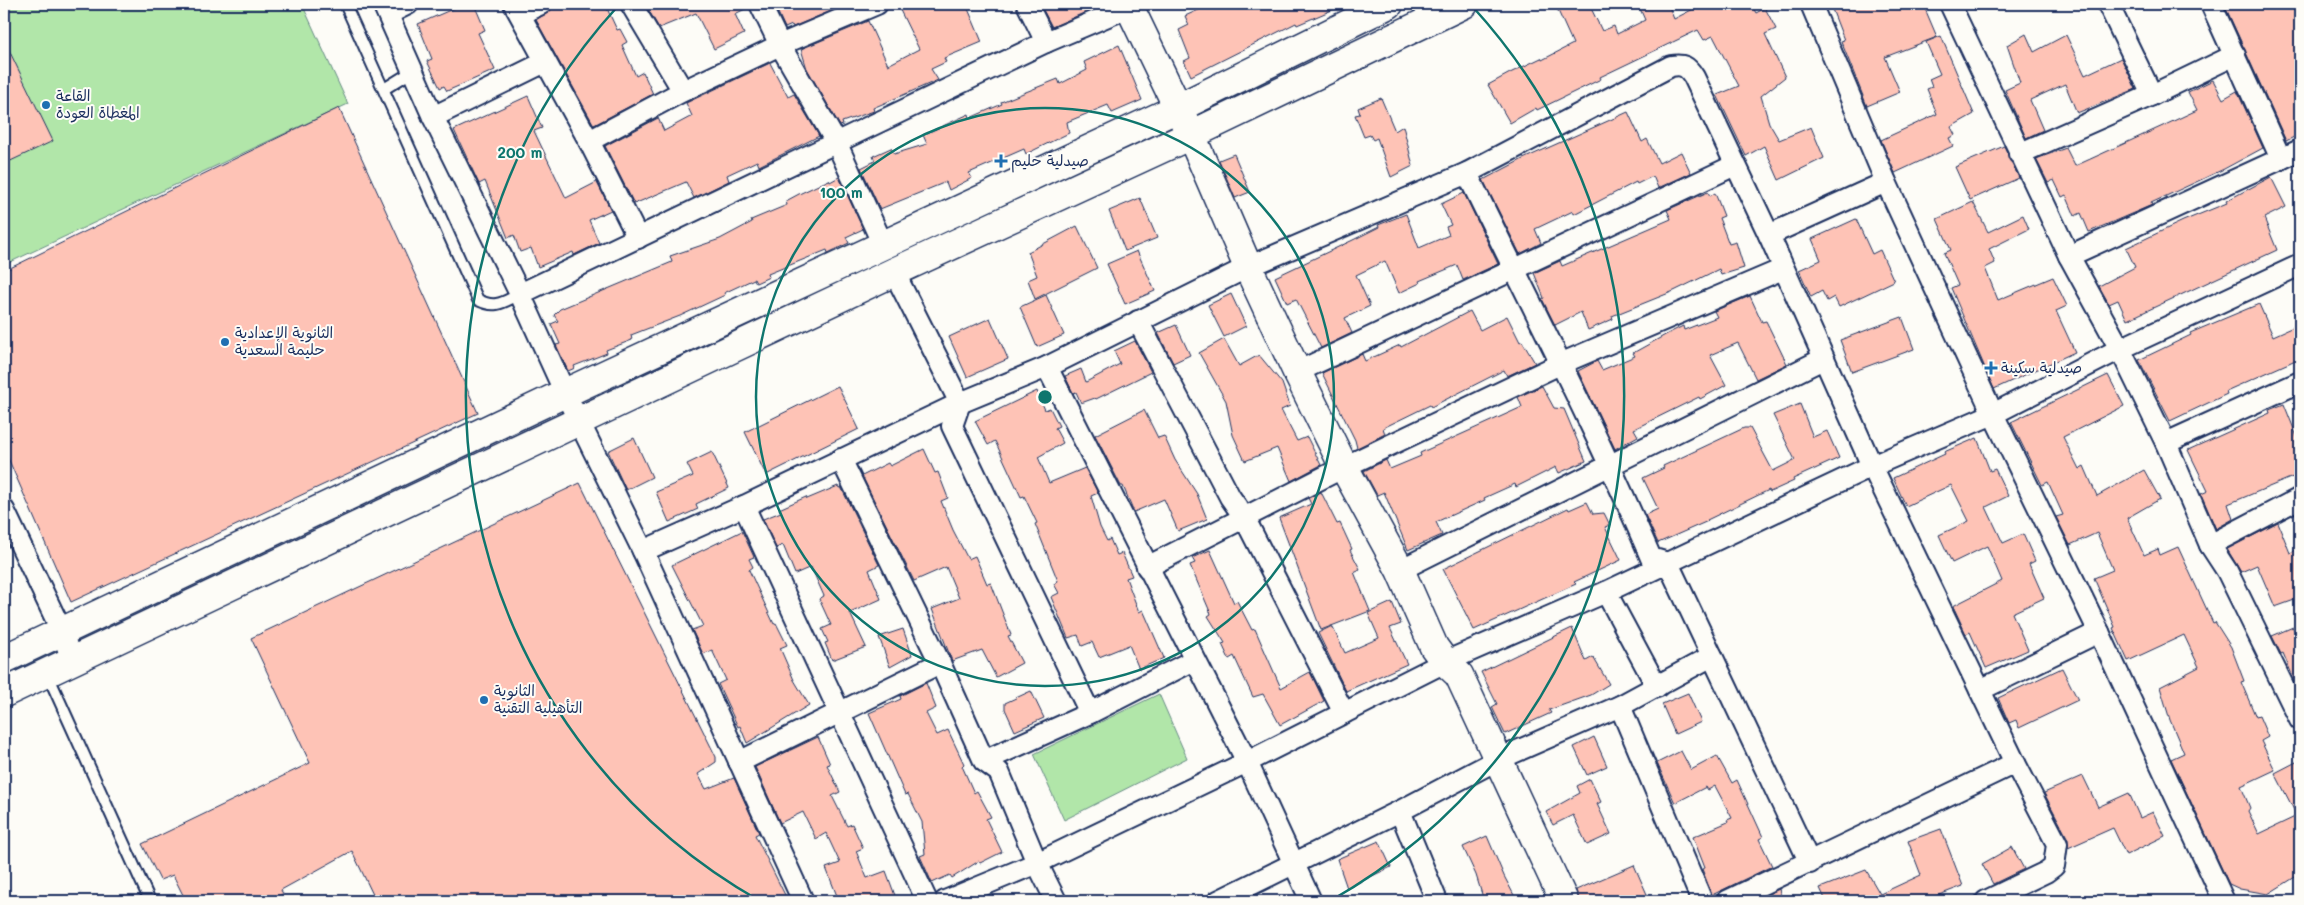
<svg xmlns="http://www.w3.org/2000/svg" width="2304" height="905" font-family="Mali,'Playpen Sans Arabic',sans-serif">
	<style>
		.green { fill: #b1e6a9; stroke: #668a84 }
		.building { fill: #fec3b6; stroke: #1b2f5e }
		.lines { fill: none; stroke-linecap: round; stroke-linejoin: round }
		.lane-casing { stroke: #1b2f5e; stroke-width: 14 }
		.street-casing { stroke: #1b2f5e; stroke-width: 24 }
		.secondary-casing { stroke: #1b2f5e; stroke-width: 31 }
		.lane { stroke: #fdfcf7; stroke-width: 10 }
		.street { stroke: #fdfcf7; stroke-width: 20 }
		.secondary { stroke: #fdfcf7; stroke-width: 28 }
		.ring { fill: none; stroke: #0f766e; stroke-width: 2.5 }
		.poi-dot { fill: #1f6fb2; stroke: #fdfcf7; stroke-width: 2 }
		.labels { text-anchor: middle; stroke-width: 4; stroke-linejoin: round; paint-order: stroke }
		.poi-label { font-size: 15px; fill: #1b2f5e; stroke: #fdfcf7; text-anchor: start }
		.centre { fill: #0f766e; stroke: #fdfcf7; stroke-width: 2.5 }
		.ring-label { font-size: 15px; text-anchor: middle; font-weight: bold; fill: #0f766e; stroke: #fdfcf7; stroke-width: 4; stroke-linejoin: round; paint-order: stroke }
	</style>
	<rect width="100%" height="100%" fill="#fdfcf7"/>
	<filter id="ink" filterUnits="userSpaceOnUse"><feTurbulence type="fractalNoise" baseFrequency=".02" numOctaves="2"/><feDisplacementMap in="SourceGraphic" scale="10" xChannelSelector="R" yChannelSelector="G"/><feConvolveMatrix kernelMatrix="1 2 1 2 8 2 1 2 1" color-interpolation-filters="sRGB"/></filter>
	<g filter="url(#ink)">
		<g class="green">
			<path d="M4,4h298l46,100 -344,161z"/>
			<path d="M1159,694l28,64 -123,62 -30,-66z"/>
		</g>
		<g class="building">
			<path d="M464,4h10l11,26 -7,3 17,37 -48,21 -3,-5 -4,2 -13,-27 5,-2 -14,-35z"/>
			<path d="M553,4h52l12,26 3,-1 7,13 -5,3 14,31 7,-4 10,22 -59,31 -58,-105 14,-9z"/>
			<path d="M645,4h103l1,3 -14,7 9,20 -30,15 -18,-36 -37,15z"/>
			<path d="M774,4h70l1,1 -52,22 -1,-2 -7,3z"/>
			<path d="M897,4h69l16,38 -38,16 2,4 -15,7 7,11 -65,28 1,3 -32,11 1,3 -3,1 -33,-57 -6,-20 67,-28 20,44 31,-16z"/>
			<path d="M1040,4h64l-52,23z"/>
			<path d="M1212,4h134l-49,21 -1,-2 -105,53 -7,-15 6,-3 -11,-28 10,-5 -4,-9z"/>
			<path d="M1555,4h34l13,27 12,-5 3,8 28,-14 -7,-16h30l6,15 29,-15h48l5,9 9,-5 11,21 -11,5 20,43 -24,19 8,27 10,17 32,-13 13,31 -45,22 -15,-34 -18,10 -29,-61 22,-9 -26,-50 -9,4 -6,-10 -98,47 1,2 -64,31 -1,-2 -26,15 -22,-38 22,-12 31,-15 1,2 31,-16z"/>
			<path d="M1830,4h93l14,33 -52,20 15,35 -33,14 -26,-65 3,-1z"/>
			<path d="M2224,4h76v130l-14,7z"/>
			<path d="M2026,34l8,18 32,-17 19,40 36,-17 15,31 -59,24 -12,-29 -35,16 13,30 -17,8 -21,-48 15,-7 -13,-38z"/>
			<path d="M1941,36l33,78 -23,13 4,8 -6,3 4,8 -58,27 -14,-33 56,-26 -10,-25 5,-2 -3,-8 11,-5 -14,-32z"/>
			<path d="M4,40l49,101 -49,23z"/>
			<path d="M1119,45l23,55 -30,13 -4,-8 -41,17 2,11 -43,21 -2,-5 -55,24 3,5 -23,12 -3,-8 -66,27 -19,-41 14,-7 -2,-5 18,-8 3,6 33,-10 -4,-9 46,-21 1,4 32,-14 -1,-2 57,-23 2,5 27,-14 -3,-8z"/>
			<path d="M770,63l18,34 6,-3 25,42 -60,30 -2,-5 -30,14 2,6 -35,17 -8,-16 -52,22 -29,-58 53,-28 6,13 28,-15 -6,-13z"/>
			<path d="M2213,80l10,19 14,-8 26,57 -39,21 -73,34 1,2 -63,27 -8,-19 -6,3 -9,-21 -4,2 -8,-17 -6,3 -12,-24 30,-11 9,18 90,-41 32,-15 -9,-18z"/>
			<path d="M528,96l14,32 -8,3 32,67 31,-16 14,28 -22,10 10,23 -25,12 -1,-3 -35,15 -7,-19 -11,4 -6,-17 -6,3 -23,-57 -6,3 -25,-54z"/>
			<path d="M1381,98l14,33 8,-5 10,40 -22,11 -14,-39 -4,2 -3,-5 -6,2 -9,-22 5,-1 -2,-6z"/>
			<path d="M339,108l139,305 -407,189 -67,-153v-178z"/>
			<path d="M1628,112l14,30 5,-3 12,24 22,-11 10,21 -33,15 -5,-12 -16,8 -1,-2 -62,32 -1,-3 -38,18 6,14 -21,11 -37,-74 40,-21z"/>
			<path d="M2004,146l15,32 -49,22 -15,-33z"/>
			<path d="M1234,154l16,38 -15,6 -16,-38z"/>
			<path d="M839,177l24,52 -17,8 3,6 -21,10 -1,-3 -59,24 1,3 -13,6 -2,-4 -30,14 1,2 -45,21 -49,19 1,5 -26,10 1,3 -33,13 1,2 -7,3 -12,-26 4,-1 -9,-20 7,-3 -4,-6 6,-6 112,-47 -2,-6 50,-17 32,-17 -1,-2 36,-15 -1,-4 13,-7 30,-14 1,2z"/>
			<path d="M2271,177l15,30 -22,11 13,32 -150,70 -9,-20 -9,4 -10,-18 36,-19 -9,-19 57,-27 44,-18 -1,-2z"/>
			<path d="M1708,192l2,4 5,-3 9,23 -5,2 10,26 7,-2 8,26 -23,7 -2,-6 -45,22 -62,25 1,3 -25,11 -7,-18 -26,13 -13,-26 2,-1 -10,-25 26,-12 2,5 109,-47 -4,-9z"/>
			<path d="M1464,193l34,71 -35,16 -6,-15 -38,16 1,2 -21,10 -14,-32 -29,14 14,31 -25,12 7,15 -31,15 -25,-49 -9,4 -12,-26 78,-37 26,-13 -1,-2 28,-11 13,34 30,-13 -3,-8 5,-2 -10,-21z"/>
			<path d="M1140,198l17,40 -32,13 -16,-40z"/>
			<path d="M1973,202l15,30 35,-17 6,14 -40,20 6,14 -10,5 13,32 55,-23 14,29 -11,5 19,41 -81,37 -43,-101 7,-3 -14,-32 7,-3 -14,-31z"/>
			<path d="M1856,219l16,35 8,-4 14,31 -55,26 -5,-10 -7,4 -5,-10 -11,6 -12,-27 22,-10 -9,-21z"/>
			<path d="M1077,226l20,42 -62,31 -7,-19 9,-4 -9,-24z"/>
			<path d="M1137,251l18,40 -30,13 -18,-40z"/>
			<path d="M1231,294l15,32 -22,11 -16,-32z"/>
			<path d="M1046,295l18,40 -27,12 -17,-40z"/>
			<path d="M1750,296l12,26 4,-1 21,43 -31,15 -18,-36 -28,12 16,30 -26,14 -1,-2 -65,32 4,7 -23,13 -37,-78 19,-10 5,9 33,-14 -2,-3 36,-20 14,-7 1,4 33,-13 -3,-6z"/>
			<path d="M2259,304l14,32 27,-12v34l-74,33 1,3 -57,27 -31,-61 52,-25 -1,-2z"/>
			<path d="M1470,311l10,19 27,-14 13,26 2,-1 13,22 -28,13 -3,-6 -73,37 -1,-2 -47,23 2,6 -28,14 -2,-8 -33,-67 40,-19 3,7 35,-16 1,2z"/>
			<path d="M1902,317l12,32 -62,23 -12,-32z"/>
			<path d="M990,318l18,41 -41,18 -18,-40z"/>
			<path d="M1176,325l14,30 -17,8 -15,-30z"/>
			<path d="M1224,339l15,27 20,-11 23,28 8,23 -9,4 16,31 10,-4 14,28 -30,16 -14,-33 -32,13 -12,-26 -7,-34 -27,-48z"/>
			<path d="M1135,341l16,31 -55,27 -1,-1 -14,5 -5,-11 -3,1 -8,-17 16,-7 5,13 34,-18 -6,-13z"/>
			<path d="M2108,375l16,31 -61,31 16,32 5,-3 13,30 47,-26 16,29 -33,19 17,37 14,-6 2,6 18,-8 35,76 2,-1 16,25 13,34 -3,1 15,35 3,-1 9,21 -7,4 14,29 -34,16 9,22 -2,3 11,23 38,-18 -22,-43 25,-13v114l-32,20 -28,-5 -11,-5 -58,-125 13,-6 -14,-33 -10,-33 39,-20 -15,-32 -56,26 -15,-33 2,-1 -21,-49 19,-8 -16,-37 -27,12 -14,-28 7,-2 -15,-33 -6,3 -31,-63z"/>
			<path d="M838,386l21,43 -93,46 -21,-43z"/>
			<path d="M1542,386l12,22 10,1 22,52 -27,12 -3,-6 -40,20 -1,-3 -31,14 1,2 -49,22 6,13 -34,15 -24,-58 -7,3 -13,-24 22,-11 4,9 31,-13 -1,-3 102,-46 -4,-10z"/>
			<path d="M1037,391l8,19 5,-2 9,18 -4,2 8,15 -25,14 11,26 36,-15 13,25 -7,3 9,31 7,14 3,-2 7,16 5,-2 10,23 -6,2 13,34 4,-2 21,48 -25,11 -10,-24 -30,12 -7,-15 -10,4 -4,-11 -10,3 -17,-41 8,-4 -5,-9 4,-3 -23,-57 2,-1 -13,-27 -3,1 -26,-56 -7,4 -13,-24z"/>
			<path d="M1800,404l13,33 14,-6 12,27 -46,21 1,2 -24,11 -1,-2 -62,30 1,1 -50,22 -13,-28 13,-6 -15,-31 21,-10 -1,-2 81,-38h6l23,43 22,-11 -22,-45z"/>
			<path d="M2284,404l16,40v30l-72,30 5,15 -17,10 -15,-35 7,-3 -20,-41 82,-37 -1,-3z"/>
			<path d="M1144,410l14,28 6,-2 11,24 22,34 10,25 -29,12 -14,-32 -30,13 -11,-26h-2l-26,-51z"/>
			<path d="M634,438l18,39 -26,13 -18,-39z"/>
			<path d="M1977,438l13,33 5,-2 13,27 -22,11 17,36 20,-9 12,27 -6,3 15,34 -32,15 16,37 -42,18 -16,-36 -4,2 -13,-28 49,-25 -15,-35 -35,17 -13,-28 30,-14 -18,-36 -45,21 -13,-28 52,-24 -1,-2z"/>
			<path d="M924,449l11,24 3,-1 10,26 -7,3 12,29 15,29 7,-3 12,28 4,-1 20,52 -3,1 14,27 -26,14 -14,-27 -30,11 -20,-52 27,-11 -13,-31 -32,14 -52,-105 26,-13 2,3z"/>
			<path d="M712,452l17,36 -33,16 2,5 -29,13 -13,-30 37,-16 -6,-12z"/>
			<path d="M580,483l136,274v5l-18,12 8,15 28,-11 25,55 -4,2 33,66h-412l-24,-50 -71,39 2,4 -16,7h-81l-13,-26 -13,5 -18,-36 168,-81 -59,-125z"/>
			<path d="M838,486l1,2 2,-1 38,78 -10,5 12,29 -31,14 16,34 -34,13 -7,-17 3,-1 -6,-13 9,-4 -12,-26 5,-3 -13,-29 -16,7 -12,-29 -7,3 -13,-29 18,-7 -2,-3 27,-12 1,2z"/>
			<path d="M1321,492l16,32 3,-1 12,26 -2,1 10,19 -6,3 16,39 -49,19 -42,-112 32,-14 -3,-6z"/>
			<path d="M1587,502l6,12 11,-1 6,12 -5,2 16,33 -47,22 2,2 -102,46 -31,-61 125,-61 1,2z"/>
			<path d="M2278,523l12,30 10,-5v50l-25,9 -18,-42 -16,7 -14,-23z"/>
			<path d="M742,531l12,26 -5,2 4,8 -4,3 25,54 2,-1 11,22 -7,3 14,32 15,25 -62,38 -7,-17 -2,1 -20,-43 8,-4 -14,-30 -9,4 -11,-24 11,-4 -31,-61z"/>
			<path d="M1210,550l24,53 3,-2 15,29 3,-1 26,59 29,-16 14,29 -44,24 -17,-31 -10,3 -19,-41 -5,3 -7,-15 3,-1 -17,-27 3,-2 -21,-49 5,-2 -3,-5z"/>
			<path d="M1392,602l9,22 -11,4 17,36 -61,27 -28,-58 14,-7 13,27 34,-15 -11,-25z"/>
			<path d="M2293,627l7,16v51l-17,-41 -2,1 -9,-18z"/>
			<path d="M1572,628l14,33 7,-4 16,27 -18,11 -42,15 2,3 -46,21 -13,-27 5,-3 -16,-32z"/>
			<path d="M903,629l9,26 -22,12 -11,-30z"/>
			<path d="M2062,668l16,32 -59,28 -3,-8 -7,3 -11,-25z"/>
			<path d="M926,683l10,25 -10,5 11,22 11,-5 16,34 -2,2 12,27 3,-2 14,26 -5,2 16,33 -22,11 -1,-2 -27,17 -2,-3 -18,8 -12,-27 5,-2 -3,-32 -14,-28 -3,1 -36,-82 32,-14 -1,-3z"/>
			<path d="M1031,691l13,27 -29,13 -10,-22v-6z"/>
			<path d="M1688,693l13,29 -26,12 -13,-30z"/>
			<path d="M818,737l12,27 -3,1 13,27 -8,4 15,30 5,-2 11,24 -7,3 11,27 19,-7 11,30h-58l-13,-33 14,-5 -14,-30 -10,6 -13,-27 -23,11 -25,-56z"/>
			<path d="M1594,737l13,29 -20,9 -13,-28z"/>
			<path d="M1681,751l10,19 26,-14 15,27 5,-3 26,57 -4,2 13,27 -60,29 -10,-26 3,-1 -12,-31 35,-15 -1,-2 5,-2 -17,-32 -7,4 -2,-3 -31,16 -18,-40z"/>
			<path d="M2083,776l15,31 31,-14 11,25 13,-6 12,24 -39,19 -13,-27 -45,20v-9l-24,-46z"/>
			<path d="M1590,779l11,23 -4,2 14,30 -24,11 -14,-30 -20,10 -7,-13 34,-19 -3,-7z"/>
			<path d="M1941,829l22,57 -40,15h-97l-6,-13 46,-18 14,24 41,-19 -13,-34z"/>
			<path d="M1487,836l17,40 13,25h-33l-8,-26 -13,-28z"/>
			<path d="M1379,841l12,26 -44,21 -10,-29z"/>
			<path d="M2012,847l12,22 -31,15 -11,-20z"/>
			<path d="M1634,865l16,36h-71l-3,-11z"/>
			<path d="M1779,889l3,12h-26v-1z"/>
		</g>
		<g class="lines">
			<g class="lane-casing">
				<g id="lane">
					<path d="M345,4l133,296c18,9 25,2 42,-6"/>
					<path d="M384,89l29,-18"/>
					<path d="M47,673l103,228"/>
				</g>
			</g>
			<g class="street-casing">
				<g id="street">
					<path d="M383,4l50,113 87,177 45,99 78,158 160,350"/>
					<path d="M514,4l75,137 49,97"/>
					<path d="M631,4l52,87"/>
					<path d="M760,4l20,41 57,99 46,101"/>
					<path d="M1027,4l19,38"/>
					<path d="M1811,4l75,178 107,232 106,218 125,269"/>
					<path d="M1950,4l119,252 51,93 46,94 44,102 17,26 73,149"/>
					<path d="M2108,4l44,91"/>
					<path d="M2211,4l70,155"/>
					<path d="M388,14l20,-10"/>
					<path d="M520,14l21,-10"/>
					<path d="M433,117l112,-55"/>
					<path d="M589,141l94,-50 97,-46 97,-41"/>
					<path d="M2019,154l133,-59 83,-40"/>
					<path d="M1467,173c62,128 128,254 184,385l17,5 142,300"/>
					<path d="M1769,235l117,-53"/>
					<path d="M2069,256l231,-106"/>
					<path d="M894,272l66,131 -8,23 138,287"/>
					<path d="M520,294l526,-252 90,-38"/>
					<path d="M1138,321l92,176 14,20 100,196"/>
					<path d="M1047,367l200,395 64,139"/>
					<path d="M1297,372l438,-207"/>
					<path d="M2166,443l134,-61"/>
					<path d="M841,459l99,204 44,98 15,11 38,91 19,38"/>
					<path d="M744,506l183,395"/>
					<path d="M4,510l57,120 11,30"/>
					<path d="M2210,545l90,-47"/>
					<path d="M643,551l101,-45 216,-103 87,-36 201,-100 219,-94 204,-107c12,-2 16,0 23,11l75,158 103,231 143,297 42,81 -3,22 -8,6 -60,29"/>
					<path d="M1147,567l197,-100 216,-103 223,-95"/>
					<path d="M1400,570l423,-211"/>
					<path d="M1606,592l51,95"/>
					<path d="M1980,690l119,-58"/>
					<path d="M1620,706l82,195"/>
					<path d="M984,761l106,-48 104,-53"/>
					<path d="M739,762l201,-99"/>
					<path d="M1400,811l37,90"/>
					<path d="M945,901l92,-38 210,-101 198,-100 161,-70 266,-126 121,-52 127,-65 180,-84"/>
					<path d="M1218,901l182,-90 99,-52 121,-53 92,-50"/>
					<path d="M1727,901l288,-138"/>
				</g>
			</g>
			<g class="secondary-casing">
				<g id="secondary">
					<path d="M1128,4l63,131 57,132 49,105 47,95 56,103 34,77 11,15 14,13 105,226"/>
					<path d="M4,659l561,-266 613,-285 211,-104"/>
					<path d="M4,693l890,-421 297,-137 273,-131"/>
				</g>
			</g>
			<use href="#lane" class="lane"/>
			<use href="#street" class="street"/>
			<use href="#secondary" class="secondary"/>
		</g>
	</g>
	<g class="ring">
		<circle cx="1045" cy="397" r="289"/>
		<path d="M760 901A579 579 0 0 1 618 6M1472 6A579 579 0 0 1 1330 901"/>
	</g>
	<g class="poi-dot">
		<circle cx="46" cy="105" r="5"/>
		<path d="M998.5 153.5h5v5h5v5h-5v5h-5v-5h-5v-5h5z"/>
		<circle cx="225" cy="342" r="5"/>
		<path d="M1988.5 360.5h5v5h5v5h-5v5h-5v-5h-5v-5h5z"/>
		<circle cx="484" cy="700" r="5"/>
	</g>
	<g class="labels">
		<g class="poi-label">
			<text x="56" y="101">القاعة<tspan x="56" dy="17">المغطاة العودة</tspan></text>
			<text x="1011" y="166">صيدلية حليم</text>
			<text x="235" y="338">الثانوية الإعدادية<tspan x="235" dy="17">حليمة السعدية</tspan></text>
			<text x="2001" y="373">صيدلية سكينة</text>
			<text x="494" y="696">الثانوية<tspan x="494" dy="17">التأهيلية التقنية</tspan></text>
		</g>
	</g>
	<circle cx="1045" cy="397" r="8" class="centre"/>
	<g class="ring-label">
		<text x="520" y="158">200 m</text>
		<text x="841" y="198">100 m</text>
	</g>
	<rect width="2304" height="905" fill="none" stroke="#fdfcf7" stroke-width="20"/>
	<rect x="10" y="10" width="2284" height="885" fill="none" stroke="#1b2f5e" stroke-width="2" filter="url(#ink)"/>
</svg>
